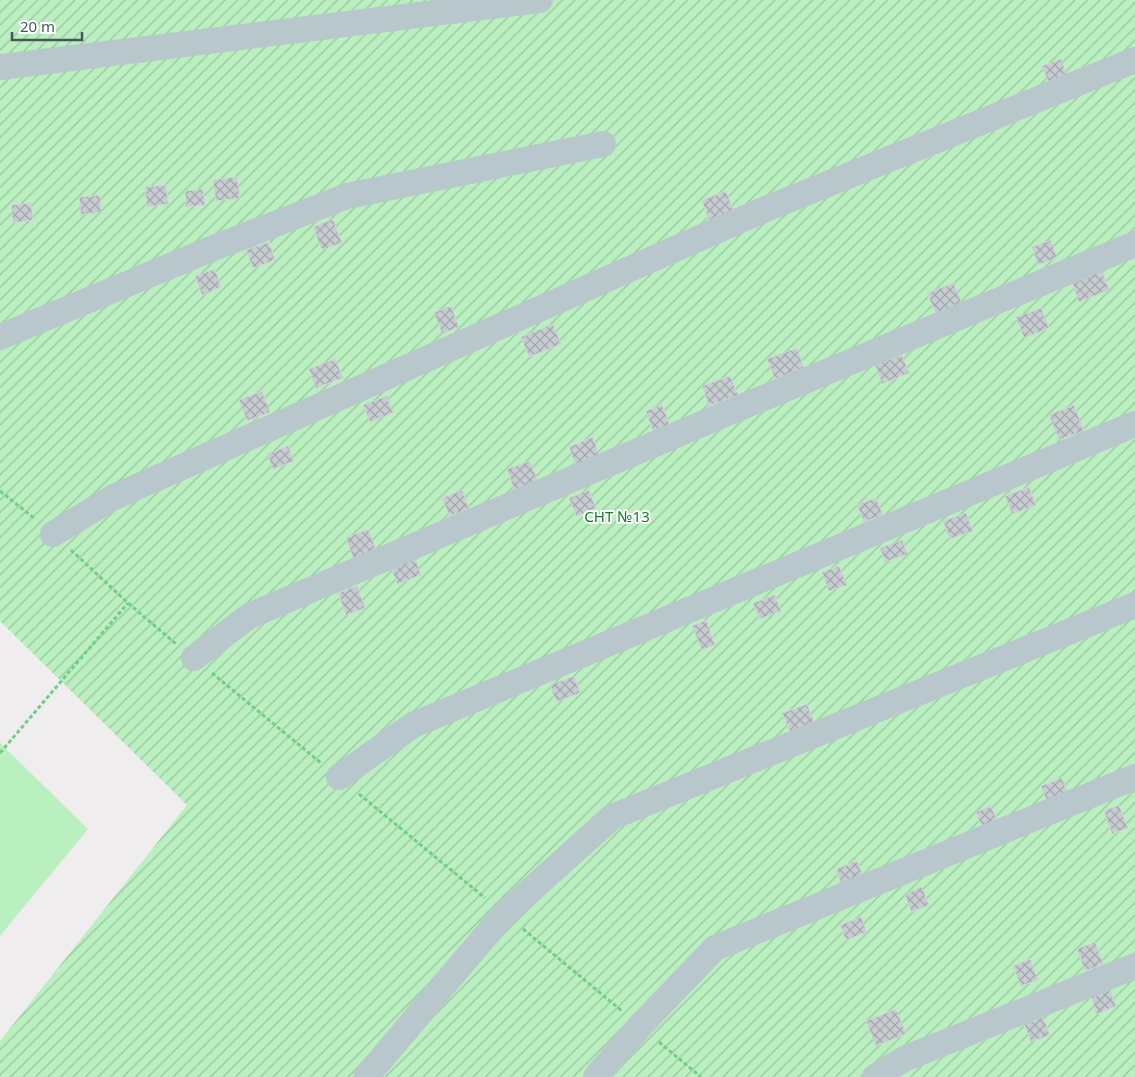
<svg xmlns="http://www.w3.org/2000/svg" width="1135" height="1077" font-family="'Noto Sans',sans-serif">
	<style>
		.grass { fill: #baefbf }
		.garden { fill: url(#garden-furrows) }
		.building { fill: url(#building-cross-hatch); stroke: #d1d6d9 }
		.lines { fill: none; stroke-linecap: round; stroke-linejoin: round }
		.path { stroke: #72cd86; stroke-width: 3; stroke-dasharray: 4 2.5; stroke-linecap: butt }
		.minor { stroke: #b8c7cb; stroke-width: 26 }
		.labels { text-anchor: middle; stroke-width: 4; stroke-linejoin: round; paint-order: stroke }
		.park-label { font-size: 15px; fill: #167c2c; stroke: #fff }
	</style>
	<defs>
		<pattern id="garden-furrows" width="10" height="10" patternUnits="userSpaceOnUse" patternTransform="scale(1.25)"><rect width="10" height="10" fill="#baefbf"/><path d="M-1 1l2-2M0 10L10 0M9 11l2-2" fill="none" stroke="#99c49e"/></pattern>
		<pattern id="building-cross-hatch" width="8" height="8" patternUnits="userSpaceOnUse" patternTransform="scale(1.25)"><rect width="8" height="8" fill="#c7ccd0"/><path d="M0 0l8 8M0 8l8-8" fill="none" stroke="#a3a8ac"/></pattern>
	</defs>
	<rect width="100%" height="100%" fill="#f0edee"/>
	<path class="grass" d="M0,743l88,86 -88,107z"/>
	<path class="garden" d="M0,0h1135v1077h-1135v-36l187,-236 -187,-184z"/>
	<g class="building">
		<path d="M1061,59l7,19 -19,7 -7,-19z"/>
		<path d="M237,177l3,21 -24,3 -3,-21z"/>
		<path d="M166,185l2,19 -21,3 -2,-20z"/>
		<path d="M203,189l2,16 -19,2 -1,-16z"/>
		<path d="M726,191l9,24 -25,9 -8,-24z"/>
		<path d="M100,195l1,17 -20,3 -2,-18z"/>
		<path d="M31,203l2,17 -20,3 -2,-18z"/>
		<path d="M333,219l9,24 -20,7 -9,-23z"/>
		<path d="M1051,240l6,18 -19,7 -6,-18z"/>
		<path d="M269,242l6,18 -22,8 -7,-18z"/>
		<path d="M215,269l6,18 -19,8 -7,-19z"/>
		<path d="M1102,271l7,19 -30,12 -7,-19z"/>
		<path d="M954,283l8,21 -26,10 -9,-21z"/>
		<path d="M451,306l8,21 -17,7 -8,-22z"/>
		<path d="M1041,308l8,20 -25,10 -8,-21z"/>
		<path d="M553,324l8,20 -32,13 -8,-20z"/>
		<path d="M797,348l7,20 -29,11 -8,-20z"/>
		<path d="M902,355l7,18 -27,11 -7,-19z"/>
		<path d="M335,359l8,19 -27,10 -7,-19z"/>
		<path d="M730,376l8,19 -29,11 -7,-20z"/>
		<path d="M262,391l8,21 -23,9 -8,-21z"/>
		<path d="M387,396l6,17 -23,9 -7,-17z"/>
		<path d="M662,405l9,22 -17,7 -8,-23z"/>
		<path d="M1074,405l10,26 -25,9 -10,-25z"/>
		<path d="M593,437l7,20 -24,10 -7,-20z"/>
		<path d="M288,446l6,15 -21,8 -6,-15z"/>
		<path d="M530,461l8,20 -24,9 -7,-21z"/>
		<path d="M1029,487l7,18 -24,9 -7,-18z"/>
		<path d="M462,490l7,19 -20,7 -7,-18z"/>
		<path d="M589,490l7,19 -20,7 -7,-18z"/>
		<path d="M876,498l7,17 -19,7 -7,-17z"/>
		<path d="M966,513l7,18 -23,8 -7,-18z"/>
		<path d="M368,529l8,20 -23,9 -7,-20z"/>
		<path d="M902,540l6,14 -23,8 -5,-14z"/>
		<path d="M415,558l6,17 -24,9 -6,-17z"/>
		<path d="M839,566l8,19 -18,6 -7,-19z"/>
		<path d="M357,586l8,22 -19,7 -8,-22z"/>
		<path d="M775,595l6,16 -21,8 -7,-16z"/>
		<path d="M706,620l9,25 -13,5 -10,-24z"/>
		<path d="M574,676l6,17 -24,9 -6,-17z"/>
		<path d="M807,704l8,21 -24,9 -9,-21z"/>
		<path d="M1062,778l7,19 -21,8 -7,-19z"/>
		<path d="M1119,805l9,23 -16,6 -8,-23z"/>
		<path d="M991,806l7,17 -16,5 -6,-16z"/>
		<path d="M857,861l7,17 -22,8 -6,-17z"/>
		<path d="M922,887l7,18 -18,7 -6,-18z"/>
		<path d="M861,917l6,15 -21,8 -6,-15z"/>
		<path d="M1095,942l8,22 -18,7 -8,-22z"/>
		<path d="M1030,959l8,21 -17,6 -8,-20z"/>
		<path d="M1110,990l6,16 -19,8 -6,-17z"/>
		<path d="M896,1009l10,25 -30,12 -10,-25z"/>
		<path d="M1043,1017l7,18 -19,7 -7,-18z"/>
	</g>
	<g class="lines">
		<g class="path">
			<path d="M0,491l34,27"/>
			<path d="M71,550l57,53 48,41"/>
			<path d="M212,673l109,90"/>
			<path d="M0,753l128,-150"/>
			<path d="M359,794l126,104"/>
			<path d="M523,929l99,82"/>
			<path d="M659,1042l42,35"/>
		</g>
		<g class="minor">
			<path d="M0,67l540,-67"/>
			<path d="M0,337l211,-88 136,-53 256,-52"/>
			<path d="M53,534l59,-36 649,-287 374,-151"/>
			<path d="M194,658l55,-42 512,-217 374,-155"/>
			<path d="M339,777l74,-52 722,-301"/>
			<path d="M366,1077l138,-163 108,-97 523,-212"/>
			<path d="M596,1077l44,-51 75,-78 420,-171"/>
			<path d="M875,1077l29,-18 231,-93"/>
		</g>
	</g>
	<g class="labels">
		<g class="park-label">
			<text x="617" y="522">СНТ №13</text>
		</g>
	</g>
	<path d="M12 32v8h70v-8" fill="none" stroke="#45575b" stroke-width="2.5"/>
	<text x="20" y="32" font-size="15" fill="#45575b" stroke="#ffffff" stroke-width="4" paint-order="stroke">20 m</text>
</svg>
